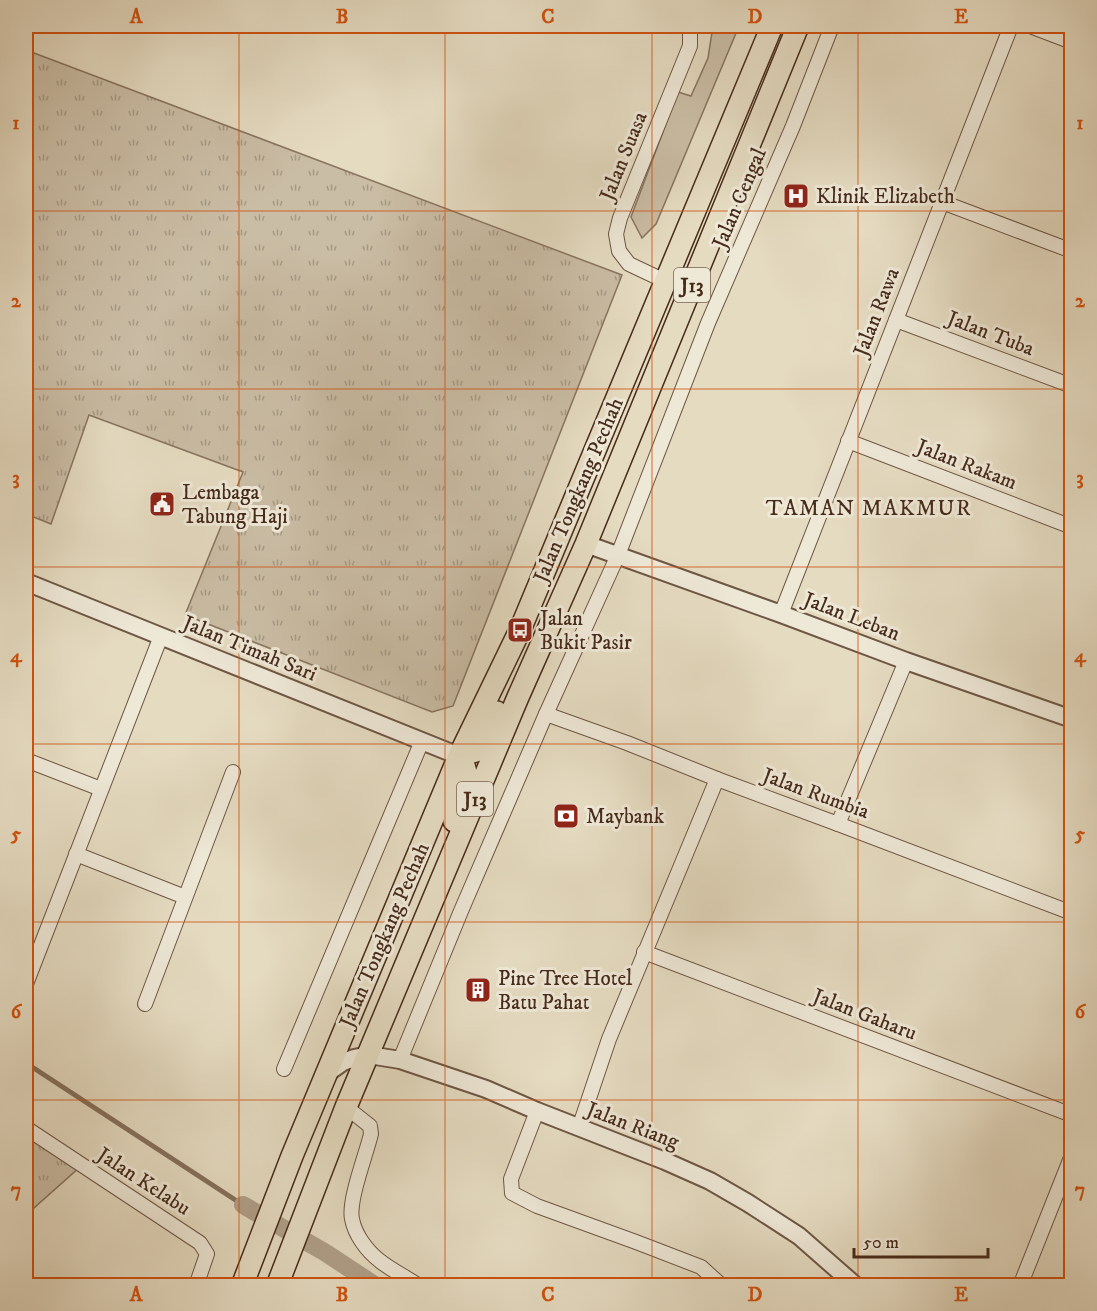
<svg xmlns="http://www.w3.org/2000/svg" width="1097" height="1311" font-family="'IM FELL DW Pica',serif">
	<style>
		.grass { fill: url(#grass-tufts); stroke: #887460; stroke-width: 1.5 }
		.park { fill: #cabda5; stroke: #887460; stroke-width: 1.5 }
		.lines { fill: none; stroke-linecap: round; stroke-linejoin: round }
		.stream { stroke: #85705c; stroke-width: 5 }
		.canal { stroke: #af9f88; stroke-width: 18 }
		.minor-casing { stroke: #6e5644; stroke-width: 16 }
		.tertiary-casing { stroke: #6e5644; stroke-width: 20 }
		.primary-casing { stroke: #472a1a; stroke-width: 24 }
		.minor { stroke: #eee8d7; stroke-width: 14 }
		.tertiary { stroke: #eee8d7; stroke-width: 16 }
		.primary { stroke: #e5dbc1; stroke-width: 21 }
		.grid { fill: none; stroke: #d0520e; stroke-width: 1.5; stroke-opacity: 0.55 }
		.labels { text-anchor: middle; stroke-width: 6; stroke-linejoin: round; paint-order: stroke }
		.shield { fill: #eee8d7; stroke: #796353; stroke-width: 1.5 }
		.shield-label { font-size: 20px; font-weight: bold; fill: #472a1a }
		.street-label { font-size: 21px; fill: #472a1a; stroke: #eee8d7 }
		.poi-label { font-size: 21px; fill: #472a1a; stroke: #eee8d7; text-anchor: start }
		.neighbourhood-label { font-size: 22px; letter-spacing: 1.5px; fill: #472a1a; stroke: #eee8d7 }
		.neatline { fill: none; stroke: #d0520e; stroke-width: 2 }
		.grid-label { font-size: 20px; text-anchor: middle; font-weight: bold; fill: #d0520e }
	</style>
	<defs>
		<pattern id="grass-tufts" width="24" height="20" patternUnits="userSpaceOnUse" patternTransform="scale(1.5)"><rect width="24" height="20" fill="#cabda5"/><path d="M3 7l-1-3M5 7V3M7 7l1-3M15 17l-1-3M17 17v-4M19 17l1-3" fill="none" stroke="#a69a86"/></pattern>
	</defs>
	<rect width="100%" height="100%" fill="#e5dbc1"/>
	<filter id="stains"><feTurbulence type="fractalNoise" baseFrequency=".00333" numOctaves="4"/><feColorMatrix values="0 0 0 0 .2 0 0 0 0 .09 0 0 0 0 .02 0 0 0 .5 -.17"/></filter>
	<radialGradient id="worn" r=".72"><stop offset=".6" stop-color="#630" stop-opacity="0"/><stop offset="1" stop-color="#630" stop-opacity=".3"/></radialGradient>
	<g class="grass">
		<path d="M26,50l596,225 -169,431 -21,6 -247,-97 58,-143 -154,-57 -38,109 -25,-10z"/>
		<path d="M26,1130l55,36 -55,49z"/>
	</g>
	<path class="park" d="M713,26h26l-83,198 -14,14 -11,-21 47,-125 13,4 17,-38z"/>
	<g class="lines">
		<path class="stream" d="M26,1063l217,142"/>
		<path class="canal" d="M243,1205l83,48 50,33"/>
		<g class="minor-casing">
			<g id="minor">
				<path d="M1030,26l42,16"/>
				<path d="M942,202l130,49"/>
				<path d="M665,281l-36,-17 -10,-13 -3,-17 4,-16 70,-172v-20"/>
				<path d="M896,320l176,66"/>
				<path d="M848,441l224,86"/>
				<path d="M781,614l230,-588"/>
				<path d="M546,714l81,29 90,36 121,45 234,89"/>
				<path d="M26,760l75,29"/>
				<path d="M838,824l68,-163"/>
				<path d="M76,854l109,43"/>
				<path d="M644,952l428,163"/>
				<path d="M26,984l135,-348"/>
				<path d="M145,1004l88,-232"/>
				<path d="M400,1060l61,-149 85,-197 72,-159 90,-232 85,-197 39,-100"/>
				<path d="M284,1069l138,-328"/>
				<path d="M346,1107l24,19 1,8c-5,21 -23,67 -19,85 3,16 15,32 28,42 11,9 26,16 39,25"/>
				<path d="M537,1111l-26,68 1,14 25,13 99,36 65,25 21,19"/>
				<path d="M26,1128l174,115 7,11 -11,32"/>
				<path d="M579,1128l30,-89 108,-260"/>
				<path d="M1020,1286l52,-131"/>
			</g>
		</g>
		<g class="tertiary-casing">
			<g id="tertiary">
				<path d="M586,544l195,70 125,47 166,58"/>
				<path d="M26,582l433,174"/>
				<path d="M326,1074l17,-12 11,-4 15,-3 31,5 86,29 51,22 128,50 45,20 38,22 51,33 57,50"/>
			</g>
		</g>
		<g class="primary-casing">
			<g id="primary">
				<path d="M459,756l17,-5 5,-5 16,-34"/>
				<path d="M454,821c2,-14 13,-35 12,-47 0,-7 -4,-13 -7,-18"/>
				<path d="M242,1286l50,-130 167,-400 61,-126 252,-604"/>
				<path d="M277,1286l69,-179 172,-410 68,-153 212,-518"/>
			</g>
		</g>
		<use href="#minor" class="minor"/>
		<use href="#tertiary" class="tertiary"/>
		<use href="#primary" class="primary"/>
	</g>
	<path class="grid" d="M239,26v1260M445,26v1260M652,26v1260M858,26v1260M26,211h1046M26,389h1046M26,567h1046M26,744h1046M26,922h1046M26,1100h1046"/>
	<defs>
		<g id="hospital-square" transform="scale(1.35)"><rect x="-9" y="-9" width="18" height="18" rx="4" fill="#8f2418" stroke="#eee8d7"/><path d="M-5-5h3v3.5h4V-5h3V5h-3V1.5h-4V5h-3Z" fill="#fff"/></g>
		<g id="civic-square" transform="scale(1.35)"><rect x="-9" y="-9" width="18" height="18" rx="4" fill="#8f2418" stroke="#eee8d7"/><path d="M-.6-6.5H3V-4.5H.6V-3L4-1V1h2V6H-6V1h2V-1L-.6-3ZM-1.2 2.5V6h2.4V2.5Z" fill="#fff"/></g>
		<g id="bus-square" transform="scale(1.35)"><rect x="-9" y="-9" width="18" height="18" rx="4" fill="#8f2418" stroke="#eee8d7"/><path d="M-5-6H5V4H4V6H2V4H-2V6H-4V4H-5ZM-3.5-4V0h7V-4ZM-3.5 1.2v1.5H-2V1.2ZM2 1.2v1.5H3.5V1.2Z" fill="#fff"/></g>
		<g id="bank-square" transform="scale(1.35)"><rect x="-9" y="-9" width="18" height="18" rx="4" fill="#8f2418" stroke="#eee8d7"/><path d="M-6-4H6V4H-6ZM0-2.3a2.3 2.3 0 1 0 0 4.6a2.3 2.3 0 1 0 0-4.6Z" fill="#fff"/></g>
		<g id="building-square" transform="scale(1.35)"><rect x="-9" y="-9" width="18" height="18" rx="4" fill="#8f2418" stroke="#eee8d7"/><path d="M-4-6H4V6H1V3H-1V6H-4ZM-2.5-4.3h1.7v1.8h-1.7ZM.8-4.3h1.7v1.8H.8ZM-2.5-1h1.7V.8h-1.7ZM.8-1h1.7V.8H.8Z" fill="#fff"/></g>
	</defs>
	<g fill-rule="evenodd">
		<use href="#hospital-square" x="796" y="196"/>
		<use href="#civic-square" x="162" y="504"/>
		<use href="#bus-square" x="520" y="630"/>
		<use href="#bank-square" x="566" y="816"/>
		<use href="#building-square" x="478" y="990"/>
	</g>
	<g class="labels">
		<g class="shield">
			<rect x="674" y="268" width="36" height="34" rx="4.5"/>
			<rect x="457" y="782" width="36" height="34" rx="4.5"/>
		</g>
		<g class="shield-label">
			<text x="692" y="292">J13</text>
			<text x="475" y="806">J13</text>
		</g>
		<g class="street-label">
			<text transform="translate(623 156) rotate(-68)" y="7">Jalan Suasa</text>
			<text transform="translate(739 198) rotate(-67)" y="7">Jalan Cengal</text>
			<text transform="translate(876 312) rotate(-69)" y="7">Jalan Rawa</text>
			<text transform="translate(991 333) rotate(21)" y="7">Jalan Tuba</text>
			<text transform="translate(967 464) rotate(21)" y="7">Jalan Rakam</text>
			<text transform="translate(578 490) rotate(-67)" y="7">Jalan Tongkang Pechah</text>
			<text transform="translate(852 616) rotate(21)" y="7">Jalan Leban</text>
			<text transform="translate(250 648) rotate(22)" y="7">Jalan Timah Sari</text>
			<text transform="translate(816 793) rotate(20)" y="7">Jalan Rumbia</text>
			<text transform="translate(384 935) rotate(-67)" y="7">Jalan Tongkang Pechah</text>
			<text transform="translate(865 1014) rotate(21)" y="7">Jalan Gaharu</text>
			<text transform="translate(633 1125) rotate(21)" y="7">Jalan Riang</text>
			<text transform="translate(144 1181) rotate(33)" y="7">Jalan Kelabu</text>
		</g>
		<g class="poi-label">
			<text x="816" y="203">Klinik Elizabeth</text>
			<text x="182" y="499">Lembaga<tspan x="182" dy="24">Tabung Haji</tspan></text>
			<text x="540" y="625">Jalan<tspan x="540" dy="24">Bukit Pasir</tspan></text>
			<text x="586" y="823">Maybank</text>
			<text x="498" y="985">Pine Tree Hotel<tspan x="498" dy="24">Batu Pahat</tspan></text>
		</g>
		<g class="neighbourhood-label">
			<text x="869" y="515">TAMAN MAKMUR</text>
		</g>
	</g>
	<rect width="1097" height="1311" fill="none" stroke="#e5dbc1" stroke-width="66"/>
	<path d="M854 1248v9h134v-9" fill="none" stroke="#472a1a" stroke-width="3"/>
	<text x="863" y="1248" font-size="18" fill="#472a1a" stroke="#eee8d7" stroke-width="4.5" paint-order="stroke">50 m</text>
	<rect x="33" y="33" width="1031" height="1245" class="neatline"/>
	<g class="grid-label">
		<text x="136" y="23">A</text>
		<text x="342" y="23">B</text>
		<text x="548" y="23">C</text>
		<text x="755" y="23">D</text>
		<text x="961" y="23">E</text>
		<text x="16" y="129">1</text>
		<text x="1080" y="129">1</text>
		<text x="16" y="307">2</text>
		<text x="1080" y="307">2</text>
		<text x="16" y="484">3</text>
		<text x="1080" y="484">3</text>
		<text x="16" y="662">4</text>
		<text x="1080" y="662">4</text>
		<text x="16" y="840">5</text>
		<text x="1080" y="840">5</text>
		<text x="16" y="1018">6</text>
		<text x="1080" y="1018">6</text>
		<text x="16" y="1196">7</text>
		<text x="1080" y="1196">7</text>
		<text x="136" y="1301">A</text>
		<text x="342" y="1301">B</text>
		<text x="548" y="1301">C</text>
		<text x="755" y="1301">D</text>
		<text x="961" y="1301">E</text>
	</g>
	<rect width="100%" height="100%" filter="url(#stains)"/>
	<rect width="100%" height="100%" fill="url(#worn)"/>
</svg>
